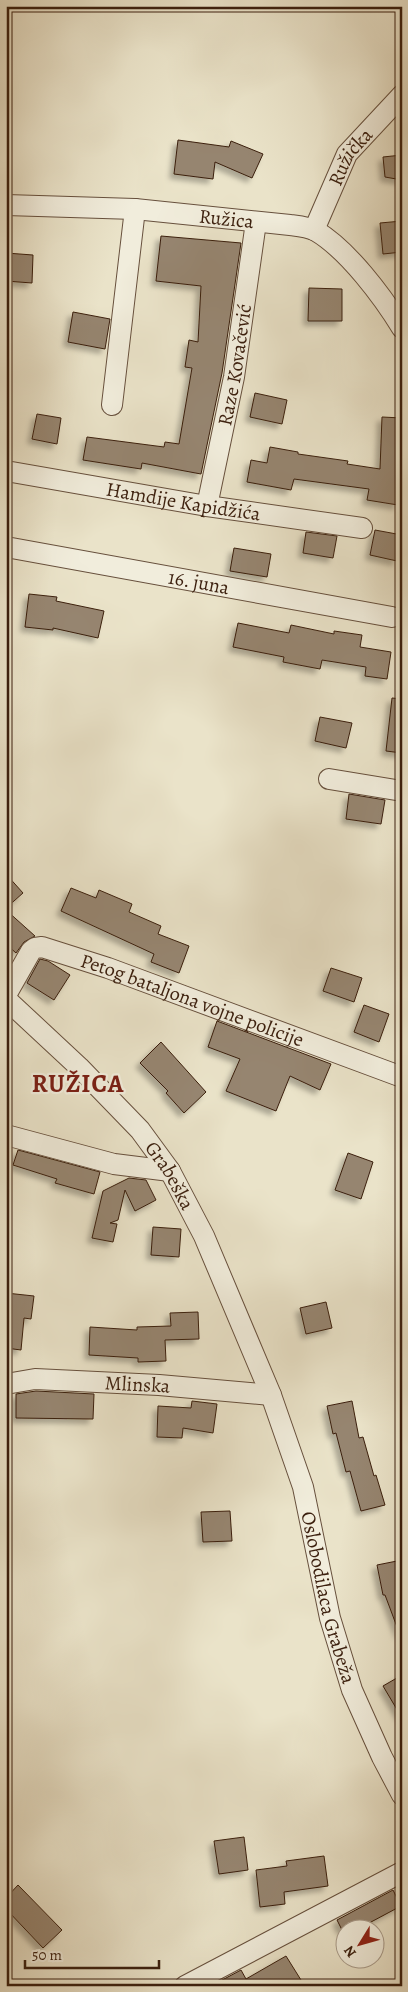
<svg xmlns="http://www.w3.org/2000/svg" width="408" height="1992" font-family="Alegreya,serif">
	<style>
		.building { fill: #96856f; stroke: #3b1f0e; filter: url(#shadow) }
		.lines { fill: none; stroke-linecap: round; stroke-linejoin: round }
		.minor-casing { stroke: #67503d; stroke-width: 22 }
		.minor { stroke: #f1eddc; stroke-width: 20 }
		.labels { text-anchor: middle; stroke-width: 4.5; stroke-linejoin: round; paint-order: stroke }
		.street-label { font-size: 20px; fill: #3b1f0e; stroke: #f1eddc }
		.district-label { font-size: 25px; font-weight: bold; letter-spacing: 1px; fill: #7a1f14; stroke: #f1eddc }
	</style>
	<defs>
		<filter id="shadow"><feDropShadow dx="-4.5" dy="4.5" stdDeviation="2.5" flood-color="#0004"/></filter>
	</defs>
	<rect width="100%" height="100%" fill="#eae3c9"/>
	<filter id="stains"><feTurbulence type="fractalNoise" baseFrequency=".004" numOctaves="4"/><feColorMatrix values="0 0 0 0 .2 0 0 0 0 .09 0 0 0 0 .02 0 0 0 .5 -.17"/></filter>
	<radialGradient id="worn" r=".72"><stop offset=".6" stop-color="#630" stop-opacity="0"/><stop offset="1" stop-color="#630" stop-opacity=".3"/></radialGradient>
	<g class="building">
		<path d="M178,140l51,7 2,-6 32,13 -11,24 -37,-16 -2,17 -39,-5z"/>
		<path d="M402,155v25l-17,-3 -2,-20z"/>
		<path d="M402,221v31l-19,2 -3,-31z"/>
		<path d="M161,236l80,7 -19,130 -21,101 -59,-11 -1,6 -58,-9 4,-23 77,10 1,-5 14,2 13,-76 -7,-1 4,-27 9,2 3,-56 -45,-5z"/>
		<path d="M6,253l27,2 -1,28 -26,-2z"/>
		<path d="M309,288l33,1v32h-34z"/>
		<path d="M73,312l37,7 -5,30 -37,-7z"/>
		<path d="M255,393l32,7 -5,24 -32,-7z"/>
		<path d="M37,414l24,4 -4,26 -25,-5z"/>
		<path d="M382,417l20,1v61l-4,26 -31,-5 2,-11 -75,-10 -3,11 -44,-8 4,-22 16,3 3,-16 28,5v2l50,7 -1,3 33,5z"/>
		<path d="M375,530l27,5 -5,26 -27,-6z"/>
		<path d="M306,532l31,4 -4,22 -30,-5z"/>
		<path d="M234,548l37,6 -4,23 -37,-6z"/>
		<path d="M29,594l28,3 -1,4 48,10 -6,27 -45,-10v2l-28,-3z"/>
		<path d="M238,623l51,10 2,-8 43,9v-3l28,4 -2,12 31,5 -4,27 -22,-3 1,-9 -44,-7 -2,9 -37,-7 1,-5 -51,-10z"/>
		<path d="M392,698l10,1v54l-16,-2z"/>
		<path d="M320,717l32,6 -6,25 -31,-7z"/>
		<path d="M349,794l36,6 -4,24 -35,-5z"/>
		<path d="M6,874l17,19 -17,15z"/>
		<path d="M71,888l25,10 3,-8 33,14 -3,8 32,14 -3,8 31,12 -10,27 -28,-11 3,-8 -93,-43z"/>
		<path d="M6,910l29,26 -11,6 -8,11 -10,-9z"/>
		<path d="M40,959l8,2 22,14 -16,25 -27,-17z"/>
		<path d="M331,968l31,10 -8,24 -31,-11z"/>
		<path d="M364,1005l25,9 -10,28 -25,-10z"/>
		<path d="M217,1021l114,43 -11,26 -30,-14 -14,35 -50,-20 14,-32 -32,-12z"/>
		<path d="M161,1042l45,50 -22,21 -18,-20 2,-2 -28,-28z"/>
		<path d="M18,1150l82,22 -6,22 -39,-11 2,-4 -44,-14z"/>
		<path d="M348,1153l25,9 -12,37 -26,-9z"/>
		<path d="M129,1178l17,2 10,20 -21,11 -10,-21 -7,30 -8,3 7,1 -4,18 -21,-4 11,-47z"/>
		<path d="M153,1227l28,2 -2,28 -28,-2z"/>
		<path d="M6,1293l28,3 -3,23 -7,-1 -3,32 -15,-2z"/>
		<path d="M326,1302l6,26 -26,6 -6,-26z"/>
		<path d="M198,1312l1,27 -34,1 1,21 -28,1v-4l-49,-3 1,-28 47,3v-3l34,-1 -1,-13z"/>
		<path d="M36,1391l58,3 -1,25 -77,-1v-24z"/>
		<path d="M192,1401l25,3 -4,29 -30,-5 -1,10 -25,-1 1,-31 33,2z"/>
		<path d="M352,1401l7,37 4,-1 11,39 2,-1 9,30 -24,6 -11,-40 -4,1 -10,-39 -3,1 -6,-28z"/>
		<path d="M230,1511l2,30 -29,1 -2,-30z"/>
		<path d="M397,1561l5,20 -2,54 -15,-40h-2l-6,-30z"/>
		<path d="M402,1675v43l-19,-32z"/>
		<path d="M244,1837l4,33 -29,4 -5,-33z"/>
		<path d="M324,1856l4,30 -44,6 1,12 -25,3 -4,-37 31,-4 -1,-5z"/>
		<path d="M18,1885l44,45 -19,18 -37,-39v-11z"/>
		<path d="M393,1890l8,16 -45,24h-14l-5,-10z"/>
		<path d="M286,1956l15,24 -10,6h-80l30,-16 5,9z"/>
	</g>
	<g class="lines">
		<g class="minor-casing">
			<g id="minor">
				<path id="s1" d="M6,205l129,4 155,16c8,1 19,2 26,6 32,19 67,66 86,97"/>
				<path id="s2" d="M314,230l33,-76 55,-59"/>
				<path d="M112,405l23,-196"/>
				<path id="s3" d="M6,471l201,35 155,22"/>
				<path id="s4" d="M207,506l27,-129 22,-155"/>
				<path id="s5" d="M6,547l386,70"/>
				<path d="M329,779l73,12"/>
				<path id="s6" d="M6,995l25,-44 4,-3 7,-1 66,21 294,109"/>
				<path id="s7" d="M6,999l73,68 61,63 30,41 34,65 67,159 32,92 27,131 22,72 30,67 20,38"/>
				<path d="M6,1135l108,29 56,7"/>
				<path id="s8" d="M6,1384l29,-5 124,6 112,10"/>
				<path d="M185,1986l217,-114"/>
			</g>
		</g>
		<use href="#minor" class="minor"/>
	</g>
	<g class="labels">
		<g class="street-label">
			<text dy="7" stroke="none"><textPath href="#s2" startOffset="82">Ružička</textPath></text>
			<text dy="7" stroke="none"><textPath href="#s1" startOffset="221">Ružica</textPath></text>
			<text dy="7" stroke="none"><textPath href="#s4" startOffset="144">Raze Kovačević</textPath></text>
			<text dy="7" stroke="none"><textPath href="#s3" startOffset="180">Hamdije Kapidžića</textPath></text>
			<text dy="7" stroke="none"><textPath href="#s5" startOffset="196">16. juna</textPath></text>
			<text dy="7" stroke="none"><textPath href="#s6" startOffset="222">Petog bataljona vojne policije</textPath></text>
			<text dy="7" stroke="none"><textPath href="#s7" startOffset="242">Grabeška</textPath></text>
			<text dy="7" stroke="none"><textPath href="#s8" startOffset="132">Mlinska</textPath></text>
			<text dy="7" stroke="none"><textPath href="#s7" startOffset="695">Oslobodilaca Grabeža</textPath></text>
		</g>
		<g class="district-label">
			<text x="78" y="1092">RUŽICA</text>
		</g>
	</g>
	<rect width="408" height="1992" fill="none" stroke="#eae3c9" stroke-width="25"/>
	<rect x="8" y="8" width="393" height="1977" fill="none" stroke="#3b1f0e" stroke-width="2.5"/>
	<rect x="12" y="12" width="383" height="1967" fill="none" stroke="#3b1f0e"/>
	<g transform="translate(360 1944) rotate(233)"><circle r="24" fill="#f1eddc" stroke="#a89b8a"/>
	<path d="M0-4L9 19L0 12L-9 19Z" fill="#8f2418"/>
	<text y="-8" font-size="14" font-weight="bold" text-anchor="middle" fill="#3b1f0e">N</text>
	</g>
	<path d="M25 1960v8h134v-8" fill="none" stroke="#3b1f0e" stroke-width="2.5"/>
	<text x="32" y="1960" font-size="15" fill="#3b1f0e" stroke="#f1eddc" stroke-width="4" paint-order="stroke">50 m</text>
	<rect width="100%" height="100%" filter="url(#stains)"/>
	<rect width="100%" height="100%" fill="url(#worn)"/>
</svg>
